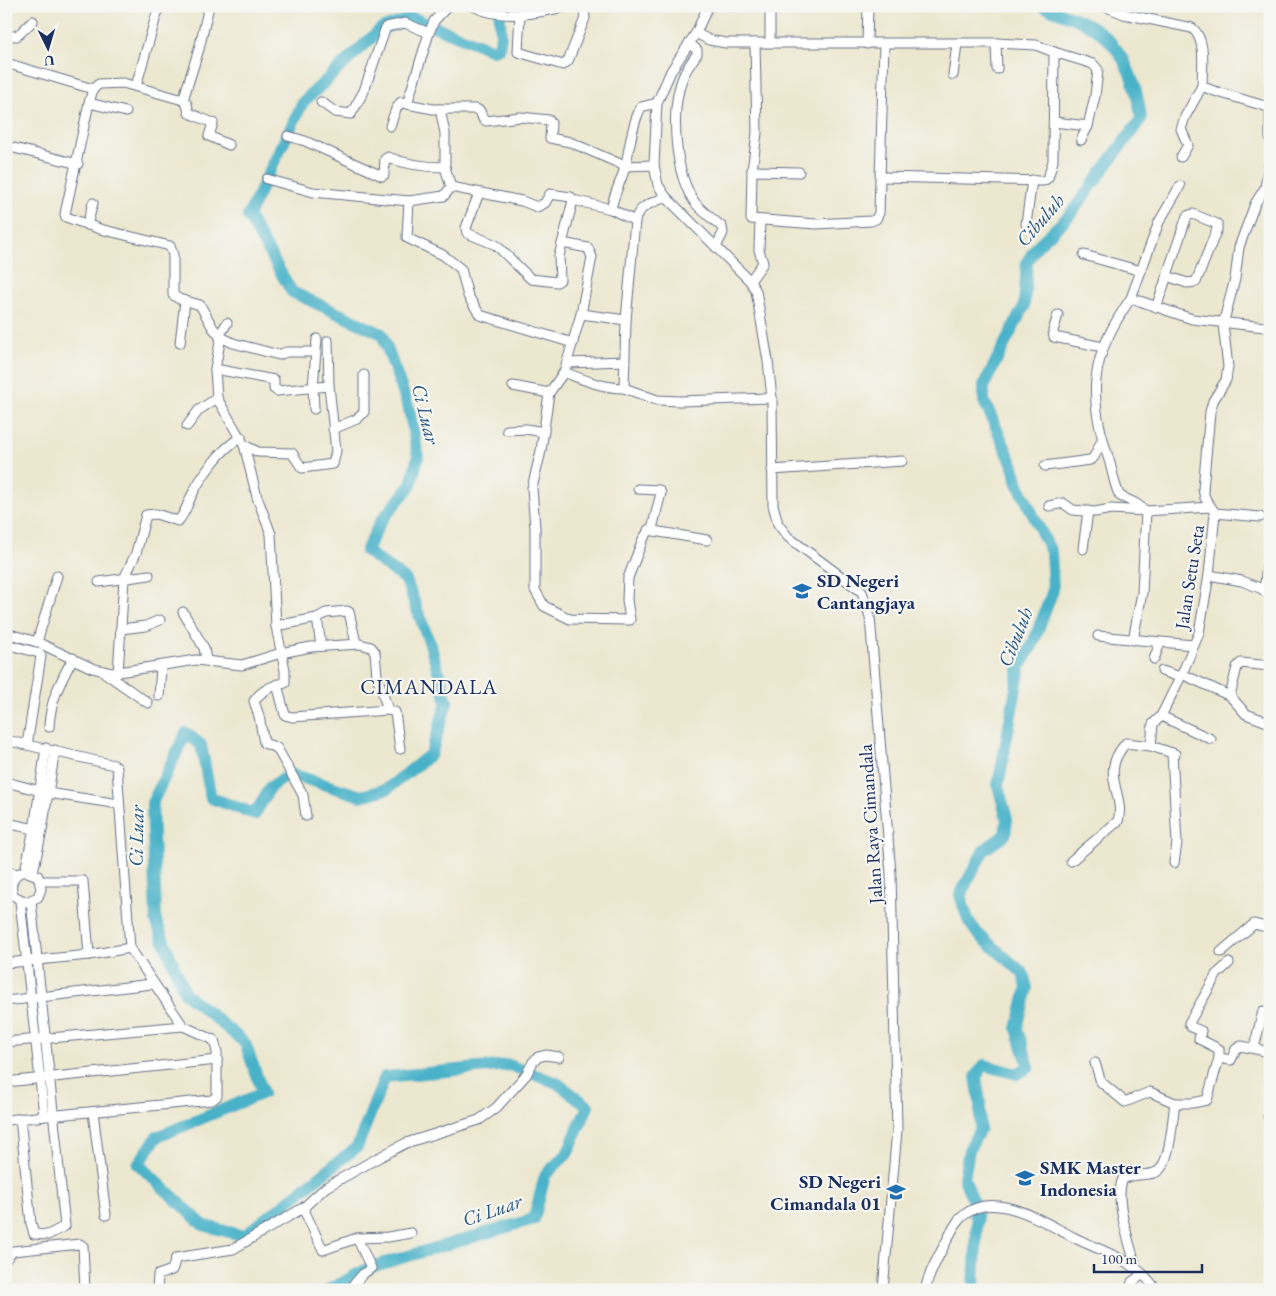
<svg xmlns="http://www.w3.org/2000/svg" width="1276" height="1296" font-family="'EB Garamond',serif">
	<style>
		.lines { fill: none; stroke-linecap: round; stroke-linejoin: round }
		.river { stroke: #4ab2c9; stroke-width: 12 }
		.minor-casing { stroke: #646f86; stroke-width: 11 }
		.minor { stroke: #fff; stroke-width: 9 }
		.labels { text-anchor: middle; stroke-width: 4.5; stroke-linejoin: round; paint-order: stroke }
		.street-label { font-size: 19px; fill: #1b2f5e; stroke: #f6f6f2 }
		.poi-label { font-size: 19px; font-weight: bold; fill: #1b2f5e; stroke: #f6f6f2; text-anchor: start }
		.water-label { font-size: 20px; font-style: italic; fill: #29567e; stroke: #f6f6f2 }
		.quarter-label { font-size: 21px; letter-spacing: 1px; fill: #1b2f5e; stroke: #f6f6f2 }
	</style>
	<rect width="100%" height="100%" fill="#f6f6f2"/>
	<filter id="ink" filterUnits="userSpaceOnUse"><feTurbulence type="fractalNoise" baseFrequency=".02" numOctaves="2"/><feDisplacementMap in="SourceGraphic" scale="10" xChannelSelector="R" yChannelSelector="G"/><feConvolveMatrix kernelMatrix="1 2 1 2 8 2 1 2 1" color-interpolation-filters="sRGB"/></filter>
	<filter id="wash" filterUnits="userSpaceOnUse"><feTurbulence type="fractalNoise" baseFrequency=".0096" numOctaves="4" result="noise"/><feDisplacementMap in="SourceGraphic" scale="20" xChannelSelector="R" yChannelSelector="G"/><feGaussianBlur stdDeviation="1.12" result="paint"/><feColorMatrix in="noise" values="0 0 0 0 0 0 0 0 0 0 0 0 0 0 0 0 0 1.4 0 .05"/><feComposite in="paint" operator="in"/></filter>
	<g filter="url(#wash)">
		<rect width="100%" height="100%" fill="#ece7cf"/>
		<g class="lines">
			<g class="river">
				<path d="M328,1290l43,-23 163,-48 11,-44 22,-21 21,-48 -31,-23 -48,-18 -124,12 -28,70 -113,89 -41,-11 -65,-61 19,-27 106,-44 -18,-50 -60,-50 -29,-72 -4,-118 34,-70 15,12 10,53 44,16 15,-27 21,-13 70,22 26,-7 44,-35 16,-52 -16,-55 -25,-67 -40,-29 15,-30 30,-36 7,-29 -9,-47 -27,-75 -90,-42 -44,-76 55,-114 78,-73 32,-11 80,32 6,-2 2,-13 -2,-29"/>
				<path d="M974,1290l3,-69 -4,-20 -9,-23 5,-28 11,-21v-27l-4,-25 8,-12 33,9 12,-7 -12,-38 10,-41 -4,-15 -46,-40 -9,-13 -8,-25 24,-45 21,-15 2,-16 -9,-33 22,-120 13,-22 20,-54 -2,-38 -33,-68 -6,-21 -28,-62v-16l40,-79 3,-44 10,-16 32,-30 72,-97c-3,-31 -15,-66 -40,-86 -16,-13 -40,-19 -59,-27"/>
			</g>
		</g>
	</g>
	<g filter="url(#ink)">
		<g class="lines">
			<g class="minor-casing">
				<g id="minor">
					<path d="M448,6l-14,15 -5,12 -22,71 26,5h43l4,2 3,8 3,2 34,-4 29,3 2,3 -1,15 20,4 55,24 29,-1"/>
					<path d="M473,6c28,15 67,7 96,0"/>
					<path d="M708,6l-12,27 -25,38 -14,32 -3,62 4,20 8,12 84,84 6,10 12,70 4,37 1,107 5,19 10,13 74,55 8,25 21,257 6,256 -14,160"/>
					<path d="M1104,6l20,8 68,14c15,12 10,40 10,58l9,4 57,17"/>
					<path d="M520,13l-2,39 45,13 5,-4 17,-43 -2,-12"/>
					<path d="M696,33l13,7 17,3h270l40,2 18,7 -1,109 -5,17 -5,3 -161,-4"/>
					<path d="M6,36h11l16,-15"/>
					<path d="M770,42v-36"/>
					<path d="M689,43l8,7v4c-5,7 -11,15 -14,23 -13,33 -9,98 13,127 7,8 18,16 26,23l1,6 -7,14"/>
					<path d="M755,43l2,90 -5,38 -1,48 65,5 55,-3 5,-2 3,-6 5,-169"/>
					<path d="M996,43l1,26"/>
					<path d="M867,44l1,-38"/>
					<path d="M1054,52l39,12 5,6 -3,26 -7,30"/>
					<path d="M6,63l87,26"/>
					<path d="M953,75l4,-31"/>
					<path d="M1270,83v55"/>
					<path d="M136,86l23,-80"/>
					<path d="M183,100l16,-51 10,-43"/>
					<path d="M321,102l14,10 16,2 13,-23 22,-64 19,-4 24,10"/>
					<path d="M89,103l37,9"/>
					<path d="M440,109l5,24v34"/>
					<path d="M1054,122l34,4 -7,14"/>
					<path d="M390,126l6,-17 5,-7 6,2"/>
					<path d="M288,136l17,5 77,35 2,-1 1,-16 3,-2c19,8 37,10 57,10"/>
					<path d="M229,145l-20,-9 4,-13 -24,-10 -2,-9 -4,-4 -60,-17 -24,1 -6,5 -4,14 -24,111 1,3 34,12 70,17 3,9v40l6,4 21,6 13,23 8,9 -6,32 2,29 27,47 13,52 14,37 5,92 9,44v13c-12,2 -24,8 -31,18l5,15 5,27 13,5 26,47 3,21"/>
					<path d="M6,146l72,18"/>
					<path d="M1181,157l7,-12 -7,-16 4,-12 17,-31"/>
					<path d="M1270,157l-5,31 -10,16 -16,43 -4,32 -12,45 5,43 -2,13 -13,21 -3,11 -7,77 2,9 10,15 -6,62 -10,58 -17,41 48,22 16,18 24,9"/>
					<path d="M445,167l6,20"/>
					<path d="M752,171l47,1"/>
					<path d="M267,179l46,13 96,9 35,-5 7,-9"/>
					<path d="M451,187l71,14 15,6 8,-4 5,-9 21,3 2,3 38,9 24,12"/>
					<path d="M479,193l-13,35 1,5 29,12 35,34 26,3 3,-2 -1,-24 14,-56"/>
					<path d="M666,197c-14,6 -27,8 -31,24l-9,99 -2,68 33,12 23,1 92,-3"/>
					<path d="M409,201l-2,37 36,17 18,14 7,27 12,19 93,28"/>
					<path d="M611,209c3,-16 11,-29 15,-45 4,-19 6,-39 15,-57l16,-4"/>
					<path d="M1026,224l6,-44"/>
					<path d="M87,225l6,-22"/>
					<path d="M562,243l26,5 4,9 -11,57 -17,58 -15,21 -8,58 -9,37 3,40v62l9,16 26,13 60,1 -3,-20 1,-22 15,-39 10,-14 8,-32 -2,-3 -21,-1"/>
					<path d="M1084,255l57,16"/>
					<path d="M750,281l13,-18 -4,-13 1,-30"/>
					<path d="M1131,298l28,-76 21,-36"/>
					<path d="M1156,307c5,-12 9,-25 13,-38l18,-53 6,-2 24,10v5l-21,53 -9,1 -20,-7"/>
					<path d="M581,314l45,6"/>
					<path d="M1058,315l-5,16 1,6 49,10"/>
					<path d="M219,336l8,-13"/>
					<path d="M221,337l12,6 46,12 7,-3h28"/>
					<path d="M180,343l5,-42"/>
					<path d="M567,363l58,-2"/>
					<path d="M215,369l59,11v9l3,2 52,-5"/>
					<path d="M564,372c20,8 39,16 60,16"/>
					<path d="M513,386l36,7"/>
					<path d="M314,409l-1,-22 4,-48"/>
					<path d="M187,426l12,-16 18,-12"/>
					<path d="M333,429l24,-10 7,-7v-37"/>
					<path d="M507,430l19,-1 18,3"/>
					<path d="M244,445l14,7 34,1 10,15 31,-4 3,-13 -7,-65 -1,-45"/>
					<path d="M1045,466l45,-6 4,-3 8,-17"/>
					<path d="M772,470l130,-9"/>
					<path d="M1049,506l14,-3 10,7 22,2 16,-3 35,2 65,-4"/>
					<path d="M1215,513l45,4"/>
					<path d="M648,530l59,10"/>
					<path d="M1083,549l5,-38"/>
					<path d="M1209,575l33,6 28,11"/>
					<path d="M99,582l50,-7"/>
					<path d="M1264,591l4,-33"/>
					<path d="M183,612l21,36 2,12"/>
					<path d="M276,626l41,-8"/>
					<path d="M121,629l25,-3 14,-6"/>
					<path d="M6,633l31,9 55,26 20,5 84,-13 46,5 39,-12 30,-6 49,-3 11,3 4,5 2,24 11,34 7,2 5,37"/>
					<path d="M1098,636l95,9"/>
					<path d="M1133,640l9,-47 4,-82 -11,-8 -15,-7c-6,-10 -7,-24 -11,-36 -22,-68 -19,-102 22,-162l61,21 73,8"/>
					<path d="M37,642l20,-66"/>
					<path d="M6,644l33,9 2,3 -14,89 87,20 3,3 13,180 53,78 31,14 3,12v44l-5,4 -206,20"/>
					<path d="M321,646l-4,-28 9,-5 21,-2 2,1 7,31"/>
					<path d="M1154,659l6,-16"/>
					<path d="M1162,671l18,6"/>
					<path d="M105,673l43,30"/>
					<path d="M118,673l6,-94 12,-26 10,-38 10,-1 22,7c7,-7 9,-16 13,-24 10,-21 30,-48 50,-60"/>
					<path d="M277,684l8,31 7,2 96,-7"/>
					<path d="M159,696l2,-29"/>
					<path d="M1230,696l7,-29 4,-4 29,3"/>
					<path d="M1161,716l50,23"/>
					<path d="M49,727c1,-27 12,-46 24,-69"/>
					<path d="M6,740l21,5"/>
					<path d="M1151,746l24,8"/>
					<path d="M1172,753l5,90 -3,20"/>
					<path d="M6,782l42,11 71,11"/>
					<path d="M6,823l34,7"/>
					<path d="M1071,861l47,-40c8,-27 -20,-47 8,-78l25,3 2,-22 8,-8 21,-42"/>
					<path d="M25,871l9,-42 12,-81"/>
					<path d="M6,872l11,2 8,-3 13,5 3,13 -3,8 -12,5 -12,-6c-4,-9 -3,-14 3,-22"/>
					<path d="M33,872l9,-42 13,-80"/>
					<path d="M41,881h42l6,74 41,-7"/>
					<path d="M20,901l24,214"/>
					<path d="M1221,952l33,-28 12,3 4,-1"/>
					<path d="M6,963l83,-8"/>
					<path d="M6,1001l146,-17"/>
					<path d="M6,1042l177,-16"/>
					<path d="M1254,1048l9,-37"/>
					<path d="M1219,1058v-9l-20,-10 2,-8 -10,-4 -2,-4 28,-49 12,-11"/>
					<path d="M1095,1063l6,19 24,20 25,-10 25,11"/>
					<path d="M6,1082l211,-22"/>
					<path d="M93,1112l13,103"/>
					<path d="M1268,1117l2,1"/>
					<path d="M20,1118l11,105 3,11 14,1 17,-9 -34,-325"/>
					<path d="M303,1208l20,42 34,-12 14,30 -8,6 -14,16"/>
					<path d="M357,1238l31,-1 23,-4"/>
					<path d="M6,1259l7,-8 67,-7 3,2 2,44"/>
					<path d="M1136,1268c-5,-22 -23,-69 -13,-89 10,-6 21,-3 31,-6 17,-4 18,-54 21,-70h17l15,-3 12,-42 12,2 5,-11 5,-3 29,6"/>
					<path d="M157,1290l1,-15 14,-5 4,-12 57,-9 70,-41 23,-21 50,-28 30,-16 73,-23 17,-12 30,-33 7,-13 5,-5 8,-2 13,2"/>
					<path d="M925,1290c4,-17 12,-31 20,-46 4,-8 8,-16 13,-23 32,-37 86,2 119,18 29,14 61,22 79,51"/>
					<path d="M1130,1290l2,-8 11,-8"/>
				</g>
			</g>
			<use href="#minor" class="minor"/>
		</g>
	</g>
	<defs>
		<g id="school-bare" transform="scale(1.5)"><path d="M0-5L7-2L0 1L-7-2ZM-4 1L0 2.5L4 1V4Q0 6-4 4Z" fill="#1f6fb2" stroke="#f6f6f2" stroke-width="2.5" paint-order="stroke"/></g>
	</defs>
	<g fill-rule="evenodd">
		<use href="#school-bare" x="802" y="591"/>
		<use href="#school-bare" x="1025" y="1178"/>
		<use href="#school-bare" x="896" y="1192"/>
	</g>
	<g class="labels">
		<g class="street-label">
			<text transform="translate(1189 577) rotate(-81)" y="7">Jalan Setu Seta</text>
			<text transform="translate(870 824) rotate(-94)" y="7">Jalan Raya Cimandala</text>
		</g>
		<g class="poi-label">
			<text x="817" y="587">SD Negeri<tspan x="817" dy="22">Cantangjaya</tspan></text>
			<text x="1040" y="1174">SMK Master<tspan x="1040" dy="22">Indonesia</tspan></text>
			<text x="881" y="1188" text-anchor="end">SD Negeri<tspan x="881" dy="22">Cimandala 01</tspan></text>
		</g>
		<g class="water-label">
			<text transform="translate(1040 220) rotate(-49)" y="7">Cibuluh</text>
			<text transform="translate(426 414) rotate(76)" y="7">Ci Luar</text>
			<text transform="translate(1015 637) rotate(-68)" y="7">Cibuluh</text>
			<text transform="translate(136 836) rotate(-89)" y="7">Ci Luar</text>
			<text transform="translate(492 1210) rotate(-19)" y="7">Ci Luar</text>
		</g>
		<g class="quarter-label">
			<text x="429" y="694">CIMANDALA</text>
		</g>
	</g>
	<rect width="1276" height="1296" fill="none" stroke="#f6f6f2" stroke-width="25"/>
	<g transform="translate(48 48) rotate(175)" stroke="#f6f6f2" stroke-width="4" paint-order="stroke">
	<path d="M0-4L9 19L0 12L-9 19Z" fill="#1b2f5e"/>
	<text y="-8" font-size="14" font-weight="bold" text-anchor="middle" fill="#1b2f5e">U</text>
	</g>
	<path d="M1094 1264v8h108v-8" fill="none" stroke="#1b2f5e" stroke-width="2.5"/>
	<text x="1101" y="1264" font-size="15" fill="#1b2f5e" stroke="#f6f6f2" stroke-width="4" paint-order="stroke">100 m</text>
</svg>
